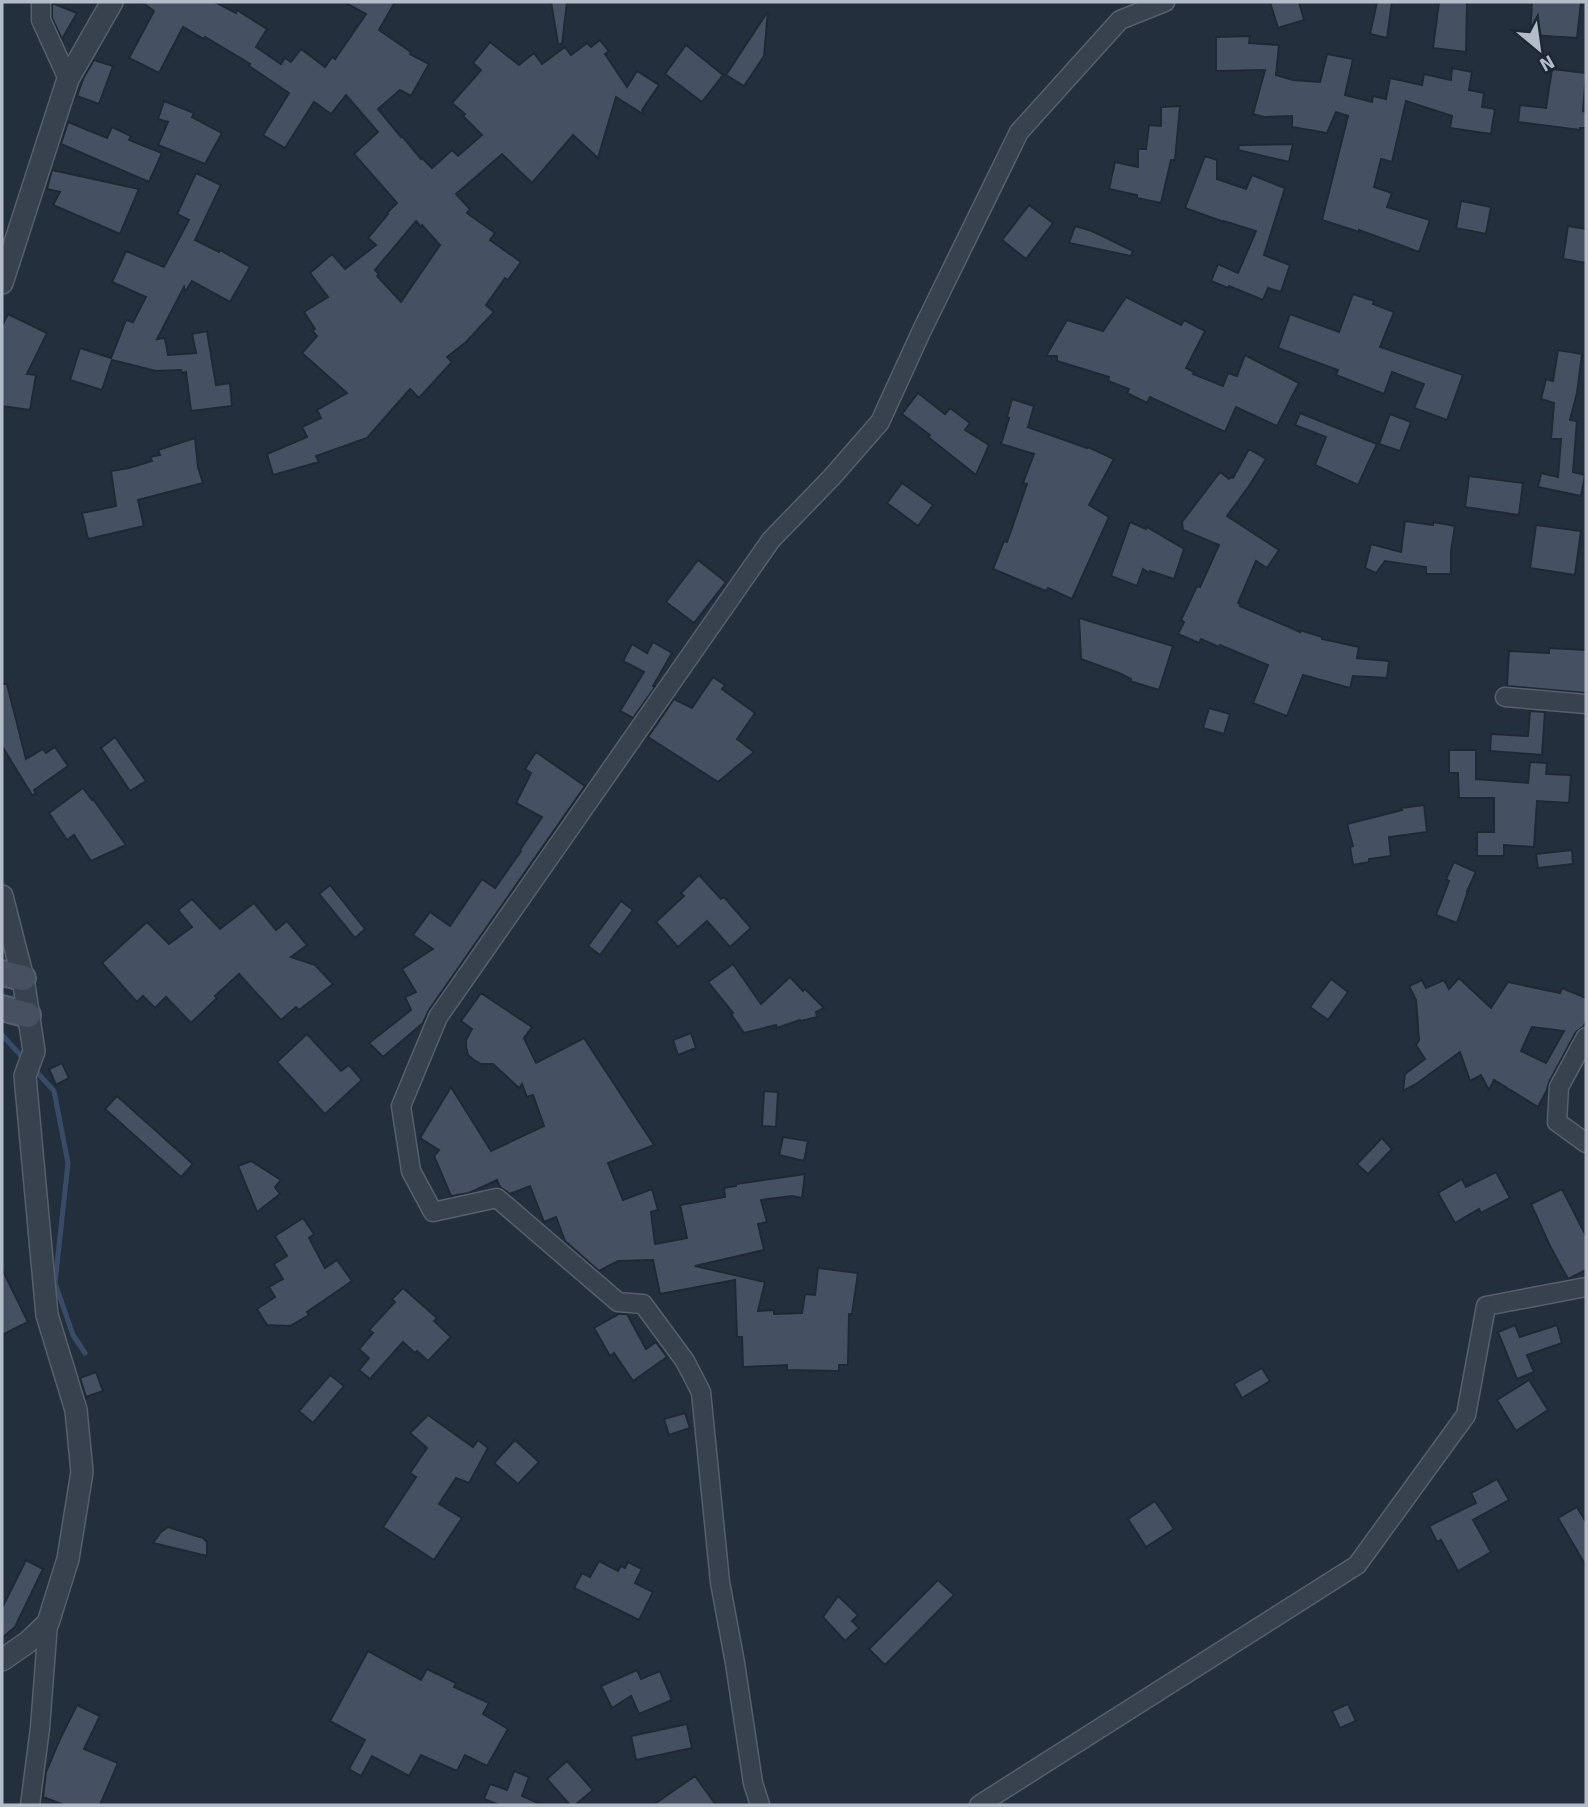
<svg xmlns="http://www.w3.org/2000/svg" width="1588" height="1807" font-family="Signika,sans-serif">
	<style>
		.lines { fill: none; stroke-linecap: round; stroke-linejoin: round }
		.stream { stroke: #394c67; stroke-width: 5 }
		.building { fill: #455162; stroke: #1f2835; stroke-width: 2; fill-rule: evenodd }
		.minor-casing { stroke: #565f6c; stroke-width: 21 }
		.tertiary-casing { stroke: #565f6c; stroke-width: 24 }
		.secondary-casing { stroke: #565f6c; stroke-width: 28 }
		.minor { stroke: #38414e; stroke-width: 18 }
		.tertiary { stroke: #38414e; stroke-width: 21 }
		.secondary { stroke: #465061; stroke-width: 24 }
	</style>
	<rect width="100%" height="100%" fill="#242f3e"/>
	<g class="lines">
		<g class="stream">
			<path d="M2,1035l24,26"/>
			<path d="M33,1068l21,23 14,72 -13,120 18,52 12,18"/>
		</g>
	</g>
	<g class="building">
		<path d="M142,2h73l21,11 1,-3 30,19 -11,18 25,17 4,-6 6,4 10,-13 24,18 7,-10 3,2 31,-45 -22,-12h51l-16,28 32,22 -1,2 19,10 -18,32 -11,-6 -22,19 23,28 1,-1 19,23 1,-1 10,10 20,-18 6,6 24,-21 -19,-19 2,-2 -13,-11 29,-33 -8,-7 17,-21 29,23 15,-12 8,11 23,-17 6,8 16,-12 4,4 9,-7 9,11 -4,3 22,33 10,-16 22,14 -17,25 4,6 -30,-19 -18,61 -25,-23 -41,48 -30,-29 -46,40 14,15 -3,4 28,20 -5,7 31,22 -13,18 -3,-2 -19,27 8,7 -28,30 -19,15 5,5 -33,36 -9,-9 -43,49 -51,18 3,6 -46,13 -6,-21 40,-17 -5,-10 19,-9 -4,-8 30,-17 -45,-40 15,-17 -5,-5 3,-2 -11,-17 24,-15 -18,-24 22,-19 13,15 31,-24 -8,-7 20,-24 -1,-1 10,-10 -43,-49 24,-22 -32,-37 -15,19 -17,-12 -29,46 -22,-13 26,-42 -40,-27 1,-2 -45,-27 -1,2 -21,-12 -24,46 -30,-15 25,-47zM416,221l5,6 1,-2 18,20 -39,57 -24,-26 2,-2 -4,-4z"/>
		<path d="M551,2h16l-5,42h-4z"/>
		<path d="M1270,2h29l5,18 -26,8z"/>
		<path d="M1377,2h15l-5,36 -17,-4z"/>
		<path d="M1439,2h28l-1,50 -33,-4z"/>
		<path d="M1532,2h49l-4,36 -47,-3z"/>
		<path d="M52,3l25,10 -15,26 -10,-21z"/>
		<path d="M768,11l-4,45 -20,30 -18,-11z"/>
		<path d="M1250,36l-1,7 30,2 -3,30 17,5 27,2 7,-28 26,5 -8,36 27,7 1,-6 13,3 4,-21 32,7 2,-11 27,6 1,-12 20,4 -3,18 15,3 -2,14 13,2 -4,25 -41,-6 2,-12 -46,-15 -14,61 -11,-3 -7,28 18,6 -5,14 43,13 -11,32 -60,-22v2l-37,-12 26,-104 -12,-4 -9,21 -35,-6v-11l-28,1 -11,-3 12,-44 -49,1v-34z"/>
		<path d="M686,45l37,30 -21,27 -37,-28z"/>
		<path d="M94,60l19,6 -14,38 -22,-8 7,-19z"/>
		<path d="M1552,69l34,4 -3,38 3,1v16h-6v2l-62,-8 2,-17 26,3z"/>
		<path d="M164,101l30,12 -2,4 30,16 -17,31 -47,-19 10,-23 -10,-3z"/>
		<path d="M1180,106l-5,54h-4l-10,43 -24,-5v-3l-28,-6 6,-27 23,5v-18h8l3,-24 12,1v-19z"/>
		<path d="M68,122l39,16 5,-11 19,9 -2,4 33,13 -13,29 -88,-38z"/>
		<path d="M1293,144l-4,18 -51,-12 1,-5z"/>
		<path d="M1205,156l12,4v19l29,10 6,-14 33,13 -21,67 26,10 -9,27 -13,-4 -5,12 -34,-14 -1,2 -17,-7 7,-17 20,9 18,-42 -32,-10v1l-39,-14z"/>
		<path d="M52,170l87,19 -19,45 -67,-29 7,-13 -13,-3z"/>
		<path d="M196,173l25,12 -26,55 24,12 1,-2 30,17 -20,35 -38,-21 -7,11 -1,-5 -27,52 8,-1 3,17 28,-2 -4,-19 15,-3 9,54 14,-2 2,23 -41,5 -5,-39 -4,1 -1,-3 -25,1 -44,-11 -10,30 -32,-10 10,-32 31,10 15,-38 7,2 13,-25 -34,-15 14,-31 38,16 25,-47 -12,-6z"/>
		<path d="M1461,201l30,6 -5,27 -30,-6z"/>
		<path d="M1029,205l24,18 -27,36 -24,-19z"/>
		<path d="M1075,226l17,5 41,20 -2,5 -62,-13z"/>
		<path d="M1568,226l18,3v34l-23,-4z"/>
		<path d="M1353,294l21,7 -1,3 21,8 -14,35 83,28 -16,45 -33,-12 10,-24 -32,-12 -8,22 -48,-19 2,-5 -60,-22 12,-34 49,18z"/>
		<path d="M1126,297l55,28 3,-5 21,11 -19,37 8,4 -1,2 30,12 5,-13 9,3 8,-21 54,28 -22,43 -41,-19 -11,25 -75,-35 -3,6 -20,-10 2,-4 -21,-8 1,-4 -52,-16v-5h-11l21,-36 36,11z"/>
		<path d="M8,314l39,19 -20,41 9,1 -6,35 -28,-4v-80z"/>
		<path d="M1558,350l24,4 -5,39 -7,27 7,1 -4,51 12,3 -4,21 -43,-9 3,-14 17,4 3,-38h-10l3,-36 -13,-4 5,-20 7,2z"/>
		<path d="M918,393l27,21 5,-6 20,15 -5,7 24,15 -13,30 -48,-38 2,-2 -28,-21z"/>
		<path d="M1012,399l22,7 -6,21 59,21 1,-1 26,12 -25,46 20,12 -37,82 -24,-11 -2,3 -53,-22 11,-28 3,1 20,-58 -4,-1 11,-29 -33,-10 8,-26 -2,-1z"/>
		<path d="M1300,413l77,31 -19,41 -43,-20 11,-28 -31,-12z"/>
		<path d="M1390,414l21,8 -11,29 -21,-7z"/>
		<path d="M195,438l3,29 5,16 -65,17 6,26 -56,13 -6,-26 34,-7 -5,-35 18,-3 23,-7 -2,-4 10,-2 -2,-5z"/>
		<path d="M1249,449l17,10 -17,27 -22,30 52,34 -12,18 -11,-7 -18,42 2,1v2l60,26v-2l22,7v2l37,8 -2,11 32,3 -2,17 -34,-2 -3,12 -47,-13 -16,41 -34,-13 15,-38 -48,-20 -1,2 -18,-8 -2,4 -21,-9 6,-12 -3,-2 16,-34 3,1 19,-42 -36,-15 -1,-8 38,-50 9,7 2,-2 2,1z"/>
		<path d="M1469,476l54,7 -4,32 -54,-8z"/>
		<path d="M902,483l31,22 -15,21 -31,-23z"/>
		<path d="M1405,521l28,4v-3l22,4 -4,25v23h-25v-7l-41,-6 -9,12 -11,-5 6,-24 30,8z"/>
		<path d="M1130,522l16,7 1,-2 37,22 -10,30 -24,-8 -1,2 -6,-4 -6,17 -26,-10z"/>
		<path d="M1536,525l45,6 -6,44 -45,-7z"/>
		<path d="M698,560l28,22 -32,41 -28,-21z"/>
		<path d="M1079,618l94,28 -14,44 -29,-9 1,-2 -12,-6 -38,-14z"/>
		<path d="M653,642l19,11 -19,33 2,1 -22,31 -13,-7 24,-39 -21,-11 9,-17 15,9z"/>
		<path d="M1549,648l37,2v43l-79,-7 2,-35 40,2z"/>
		<path d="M713,677l12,8 -3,4 33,24 -18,26 17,13 -36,30 -70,-45 26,-38 18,9z"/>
		<path d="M2,684h5l19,75 17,-10 3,4 9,-6 13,19 -34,24 2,4 -4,1 -30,-49z"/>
		<path d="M1209,708l21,6 -6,20 -21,-6z"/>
		<path d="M1530,711l15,1 -3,43 -52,-4 1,-17 37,2z"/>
		<path d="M115,737l31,44 -16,10 -29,-43z"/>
		<path d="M1449,750h27v29l52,4 2,-21 17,1 -1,11 25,1 -2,28 -32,-2 -3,46 -30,-2v11h-27v-24h17v-34h-35l-1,-25h-9z"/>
		<path d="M536,752l49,34 -156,224 -6,13 -40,34 -14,-14 42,-33 -6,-13 11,-5 -14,-23 31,-20 -20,-14 17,-23 20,14 32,-47 13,9 26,-37 -1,-1 22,-33 -26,-14 15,-30 -6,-4z"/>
		<path d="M83,788l9,12 1,-1 33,46 -35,16 -17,-26 -7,5 -18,-27z"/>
		<path d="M1424,805l3,27 -38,5 2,19 -22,3v3l-16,3 -3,-18 3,-1 -6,-22 55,-14 -1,-2z"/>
		<path d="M1572,850l1,14 -35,4 -2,-14z"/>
		<path d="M1454,862l22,10 -9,19h1l-11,32 -21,-8 13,-34 -3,-2z"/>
		<path d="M699,875l22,24 3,-2 27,31 -21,19 -23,-26 -29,26 -22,-25 28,-26 -3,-3z"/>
		<path d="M330,885l35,44 -10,9 -36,-44z"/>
		<path d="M192,899l28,30 34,-26 22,27 11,-9 20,24 -16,12 24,8 18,19 -34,26 -3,-3 -15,13 -42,-46 -24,22 2,2 -26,25 -25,-26 -11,11 -12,-12 -6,6 -35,-39 45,-41 22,22 23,-17 -14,-17z"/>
		<path d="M621,901l12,9 -33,45 -12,-9z"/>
		<path d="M733,964l28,40 29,-27 13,14 2,-2 19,19 -8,4 1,5 -16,4 -1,-1 -23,8 -1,-3 -32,8 -13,-19 2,-1 -25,-31z"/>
		<path d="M1459,978l32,30 17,-26 52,11 2,-5 24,10v22l-2,6 -8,6 -27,50 -2,8 -9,17 -44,-27 -5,10 -8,-15 -11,6 -10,-29 -44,32 -13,7 2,-17 20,-15 -9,-14 3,-5 -3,-40 -7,-14 13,-6 4,8 18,-8 5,9zM1532,1027l32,4 -18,32 -25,-12z"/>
		<path d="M1331,979l17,13 -20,28 -18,-13z"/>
		<path d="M481,993l51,34 -8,11 12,25 48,-25 70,107 -46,18 15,37 29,-11 6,21 -7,2 4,32 32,-6 -7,-33 45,-8 -1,-9 12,-2v-2l69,-10 -3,24 -10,-2 -31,4 6,22 -9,2 6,26 -69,16 70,16 -7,29 16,-1v4l28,-1 3,-19 10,1 3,-27 40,5 -6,41h-3l-1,51h-9v6l-52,-1v-5l-44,2 -1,-30h-5l-2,-57 -75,14 -7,-34 -35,1 -19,10 -34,-30 -9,-24 -12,5 -14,-36 -20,8 -10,-7 -3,-7 -28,13 -18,3 -17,-40 5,-6 -19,-12 31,-51 40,64 53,-25 -11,-31 -6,2 -5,-13 -3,4 -26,-24h-12l-7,-4 -6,-5 -2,-8v-7l6,-11 -11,-8z"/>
		<path d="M691,1033l5,15 -18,7 -5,-15z"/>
		<path d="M307,1034l34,37 8,-6 13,15 -37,34 -48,-52z"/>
		<path d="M62,1063l7,15 -13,7 -7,-16z"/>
		<path d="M764,1091l14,1 -2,35 -14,-1z"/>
		<path d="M117,1096l76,68 -12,13 -76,-68z"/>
		<path d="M783,1137l25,4 -4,20 -25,-6z"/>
		<path d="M1382,1138l10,11 -24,25 -11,-10z"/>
		<path d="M251,1161l30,19 -6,7 5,7 -23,18 -19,-46z"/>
		<path d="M1496,1172l14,26 -29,15 -2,-4 -24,14 -17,-30 24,-14 4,8z"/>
		<path d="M1562,1189l24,47v34l-18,9 -18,-33 -19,-42z"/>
		<path d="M303,1218l11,16 -5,4 16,30 12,-8 15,21 -45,31 2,3 -19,11 -23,-1 -10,-16 18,-12 -6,-10 14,-8 -9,-15 13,-8 -12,-20z"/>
		<path d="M2,1269l26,53 -26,13z"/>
		<path d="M403,1288l34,30 -3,3 17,16 -23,24 -11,-10 -2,2 -12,-11 -33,37 -11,-9 10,-12 -10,-9 14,-16 -4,-3 26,-28 -3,-3z"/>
		<path d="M619,1314h8l19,35 10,-7 11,15 -34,24 -19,-28 -4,3 -16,-28z"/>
		<path d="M1515,1325l5,12 37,-12 5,18 -35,12 7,17 -17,7 -19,-47z"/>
		<path d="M1262,1368l8,13 -28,17 -8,-14z"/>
		<path d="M96,1372l7,19 -17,6 -6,-19z"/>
		<path d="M330,1375l14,11 -31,37 -14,-12z"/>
		<path d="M1529,1380l19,30 -32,21 -19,-31z"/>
		<path d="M685,1413l5,15 -21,7 -5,-16z"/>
		<path d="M428,1415l45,32 5,-7 10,8 -19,35 -13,-5 -17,26 23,14 -28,42 -51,-33 33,-50 -6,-4 17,-25 -17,-15z"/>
		<path d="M515,1440l24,22 -21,22 -24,-21z"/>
		<path d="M1497,1479l12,21 -36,20 18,32 -33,19 -17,-31 -4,2 -8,-16 47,-23 -5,-10z"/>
		<path d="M1155,1501l19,28 -28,18 -18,-28z"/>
		<path d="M1577,1507l9,15v44l-28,-48z"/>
		<path d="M168,1527l35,11 4,4v14l-54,-13 8,-11z"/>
		<path d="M26,1560l17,9 -28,58 -13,11v-30z"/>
		<path d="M599,1561l19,10 3,-5 4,2 3,-6 14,7 -7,14 18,9 -14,28 -65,-32 8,-15 8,4z"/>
		<path d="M938,1580l16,15 -69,70 -16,-16z"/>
		<path d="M838,1596l20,19 -6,6 7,7 -14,13 -22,-24z"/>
		<path d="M368,1651l53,29 6,-11 29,14 -2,4 35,16 -6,11 25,15 -21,37 -22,-11 -8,16 -36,-16 -12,21 -37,-20 -11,20 -12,-7 16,-29 -35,-19z"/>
		<path d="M637,1670l4,9 19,-8 12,29 -33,14 -8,-18 -19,12 -11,-22z"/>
		<path d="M1348,1704l8,17 -16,7 -8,-17z"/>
		<path d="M77,1705l23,11 -16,33 34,14 -18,42h-36l-21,-8 3,-25 14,-33z"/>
		<path d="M687,1724l5,24 -56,12 -5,-24z"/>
		<path d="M567,1761l26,29 -18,15h-5l-23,-26z"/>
		<path d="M514,1771l15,6 -7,19 21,9h-44l-15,-6 6,-15 17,6z"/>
		<path d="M695,1776l21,29h-63z"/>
	</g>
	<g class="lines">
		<g class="minor-casing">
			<g id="minor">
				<path d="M41,2v18l27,59"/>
				<path d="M1505,697l81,7"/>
				<path d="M1586,1037l-27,50 -2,35 29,21"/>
				<path d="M30,1805l10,-77 8,-105"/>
				<path d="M760,1805l-7,-22 -18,-120 -15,-81 -19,-190 -16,-31 -42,-57 -25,-2 -121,-104 -64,14 -22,-41 -10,-65 37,-89 333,-477 61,-63 48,-55 42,-92 97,-198 101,-112 45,-18"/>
				<path d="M979,1805l378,-240 109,-150 20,-109 100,-19"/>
			</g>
		</g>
		<g class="tertiary-casing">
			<g id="tertiary">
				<path d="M2,283l66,-204 44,-77"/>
				<path d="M2,896l21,82 11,73 -9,25 22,239 29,95 6,62 -14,87 -20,64 -20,19 -26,18"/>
			</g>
		</g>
		<g class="secondary-casing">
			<g id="secondary">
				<path d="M2,973l21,5"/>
				<path d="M2,1008l26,7"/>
			</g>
		</g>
		<use href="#minor" class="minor"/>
		<use href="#tertiary" class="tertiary"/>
		<use href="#secondary" class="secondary"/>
	</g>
	<rect width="1588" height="1807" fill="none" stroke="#b4bcc9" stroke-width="7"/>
	<g transform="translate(1539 49) rotate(151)" stroke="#1d2633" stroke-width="5" paint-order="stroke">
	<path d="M0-5L12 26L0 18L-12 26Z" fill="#b4bcc9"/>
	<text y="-10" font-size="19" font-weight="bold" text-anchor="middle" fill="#b4bcc9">N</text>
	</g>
</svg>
